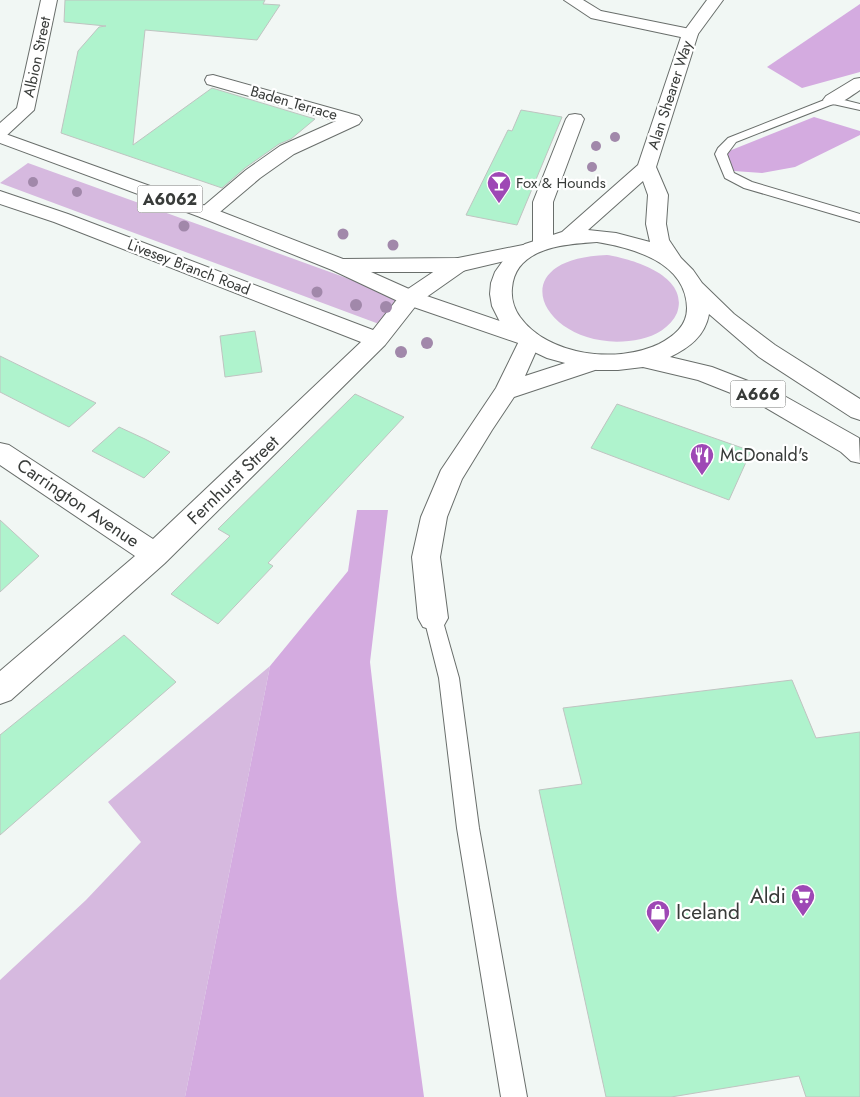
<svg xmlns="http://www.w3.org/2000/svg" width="860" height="1097" font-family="Jost,sans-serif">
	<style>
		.green { fill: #d6b9df }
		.forest { fill: #d4abe0 }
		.building { fill: #aff3cd; stroke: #bfc4c1 }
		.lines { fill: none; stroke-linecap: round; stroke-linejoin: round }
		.service-casing { stroke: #696e6b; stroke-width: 2 }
		.minor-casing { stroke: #696e6b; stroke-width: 2 }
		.primary-casing { stroke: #696e6b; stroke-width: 2 }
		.trunk-casing { stroke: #696e6b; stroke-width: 2 }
		.service { fill: #fff; fill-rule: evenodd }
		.minor { fill: #fff; fill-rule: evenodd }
		.primary { fill: #fff; fill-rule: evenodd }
		.trunk { fill: #fff; fill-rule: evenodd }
		.tree { fill: #a188aa }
		.labels { text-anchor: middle; stroke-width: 4.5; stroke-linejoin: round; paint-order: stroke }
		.far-street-label { font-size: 15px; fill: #383b39; stroke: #fff }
		.far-poi-label { font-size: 15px; fill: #383b39; stroke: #fff; text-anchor: start }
		.shield { fill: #fff; stroke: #747674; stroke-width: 1 }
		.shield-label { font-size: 16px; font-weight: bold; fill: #383b39 }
		.poi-label { font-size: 18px; fill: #383b39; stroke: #fff; text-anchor: start }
		.street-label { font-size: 18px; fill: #383b39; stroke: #fff }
		.near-poi-label { font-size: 21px; fill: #383b39; stroke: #fff; text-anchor: end }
	</style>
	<rect width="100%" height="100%" fill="#f1f7f4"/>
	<g class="green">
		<path d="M28,163l374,135 -23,26 -379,-141z"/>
		<path d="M607,255c26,4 83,21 70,58 -6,14 -22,23 -36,26 -92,20 -150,-80 -34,-84z"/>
		<path d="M270,666l-85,431h-185v-117l86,-80 55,-58 -33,-40z"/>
	</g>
	<g class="forest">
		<path d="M860,4v68l-58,16 -35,-21z"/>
		<path d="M814,117l46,14v4l-65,32 -33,6 -28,-2 -10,-18z"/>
		<path d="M357,510h31l-18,152 27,235 27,200h-239l85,-431 78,-95z"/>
	</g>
	<g class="building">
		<path d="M65,0h200l-2,4 17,1 -23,35 -112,-10 -12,115 79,-57 103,31 -24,20 -12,5 -34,24 -23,20 -161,-55 17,-82 21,-24 7,-1 -42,-4z"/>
		<path d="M521,110l41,7 -45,108 -51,-10 42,-85 4,1z"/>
		<path d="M255,331l7,41 -37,5 -5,-41z"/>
		<path d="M0,356l53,26 43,21 -27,24 -24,-12 -45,-23z"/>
		<path d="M355,394l49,23 -136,146 5,3 -55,58 -47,-30 59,-58 -12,-7z"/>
		<path d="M617,404l134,47 -22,49 -138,-52z"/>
		<path d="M119,427l26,12 25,13 -26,26 -52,-27z"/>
		<path d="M0,520l39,36 -39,36z"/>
		<path d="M124,635l52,47 -176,153v-100z"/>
		<path d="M792,680l24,58 44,-6v365h-54l-7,-21 -128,21h-65l-67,-307 43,-6 -19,-76z"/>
	</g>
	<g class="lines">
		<g class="service-casing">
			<g id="service">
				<path d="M832,97l28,7v6l-27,-6 -97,38 -9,12 7,19 18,9 108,32v8l-116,-34 -19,-10 -10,-24 3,-6 10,-10z"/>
				<path d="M433,610l7,2 2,6 17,60 20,150 48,269h-26l-44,-269 -18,-150 -15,-60 2,-6z"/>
			</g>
		</g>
		<g class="minor-casing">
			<g id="minor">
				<path d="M41,0h16l-23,110 -28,26 -6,1v-14l17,-15z"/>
				<path d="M564,0h19l18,11 89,18 6,2 2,3 -2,3 -6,2 -99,-21z"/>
				<path d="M213,75l146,41 3,4 -3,4 -65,30 -34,24 -46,39 -7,2 -7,-2 -3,-4 3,-4 46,-39 34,-24 56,-25 -129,-37 -2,-4 2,-4z"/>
				<path d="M860,78v12c-11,7 -21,17 -34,14l-3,-4 3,-4 28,-17z"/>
				<path d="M575,114l6,1 3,4 -31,83v41l-3,4 -7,2 -7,-2 -3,-4v-41l33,-83 3,-4z"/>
				<path d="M0,191l68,23 305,116 29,-37 49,-33 7,-2 7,2 4,5 -4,5 -47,33 -33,42 -220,218 -154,137 -11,4v-33l135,-115 -135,-91v-22l9,2 144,94 208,-197 -307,-120 -54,-18z"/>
				<path d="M530,332l8,3 3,5 -16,36 68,-22 8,2 4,6 -4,6 -87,29 -22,33 -30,49 -15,38 -7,40 8,61 -5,9 -10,3 -10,-3 -5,-9 -6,-61 9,-40 20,-47 55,-82 26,-53z"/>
			</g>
		</g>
		<g class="primary-casing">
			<path id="primary" d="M0,132l214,77 129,50 115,-1 70,-14 7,2 3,4 -3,4 -77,18h-87l47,21 117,40 3,5 -3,5 -8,3 -125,-43 -70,-33 -132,-53 -200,-74z"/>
		</g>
		<g class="trunk-casing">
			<path id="trunk" d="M707,0h16l-25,34 -42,133 12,28 -2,29 3,16 12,18 12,12 9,13 32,31 41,31 85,54v21l-9,-3 -92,-60 -50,-43c-4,22 -20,34 -39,43l42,10 67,26 80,45 1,25 -9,-2 -10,-9 -80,-47 -63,-25 -55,-13 -25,3h-21l-21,-4 -29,-8 -19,-9 -15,-11 -12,-14 -9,-18 -2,-12 1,-11 4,-11 10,-14 20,-14 37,-12 76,-67 44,-131zM643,181l5,14 -2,29 4,18 -34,-9 -28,-3zM597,242c36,6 89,20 90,66 0,18 -13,28 -28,36 -42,20 -111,12 -139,-27 -6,-8 -9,-19 -8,-29 3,-41 54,-44 85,-46z"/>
		</g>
		<use href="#service" class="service"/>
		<use href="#minor" class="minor"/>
		<use href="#primary" class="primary"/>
		<use href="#trunk" class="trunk"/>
	</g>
	<g class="tree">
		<circle cx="615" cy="137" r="5"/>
		<circle cx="596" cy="146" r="5"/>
		<circle cx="592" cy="167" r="5"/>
		<circle cx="33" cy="182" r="5"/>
		<circle cx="77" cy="192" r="5"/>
		<circle cx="184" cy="226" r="5.5"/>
		<circle cx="343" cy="234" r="5.5"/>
		<circle cx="393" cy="245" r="5.5"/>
		<circle cx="317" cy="292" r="5.5"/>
		<circle cx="356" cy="305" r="6"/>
		<circle cx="386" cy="307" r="6"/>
		<circle cx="427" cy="343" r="6"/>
		<circle cx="401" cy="352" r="6"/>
	</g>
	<defs>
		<g id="bar-pin" transform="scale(1.25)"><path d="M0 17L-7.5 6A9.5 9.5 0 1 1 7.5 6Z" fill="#9e48b5" stroke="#fff"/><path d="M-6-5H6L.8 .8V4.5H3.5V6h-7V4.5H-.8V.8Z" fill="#fff"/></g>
		<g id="restaurant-pin" transform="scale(1.25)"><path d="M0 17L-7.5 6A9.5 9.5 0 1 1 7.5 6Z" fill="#9e48b5" stroke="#fff"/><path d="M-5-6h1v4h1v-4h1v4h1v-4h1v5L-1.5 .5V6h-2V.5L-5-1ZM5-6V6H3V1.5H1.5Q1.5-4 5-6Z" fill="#fff"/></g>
		<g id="supermarket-pin" transform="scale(1.25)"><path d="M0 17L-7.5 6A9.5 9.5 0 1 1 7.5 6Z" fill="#9e48b5" stroke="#fff"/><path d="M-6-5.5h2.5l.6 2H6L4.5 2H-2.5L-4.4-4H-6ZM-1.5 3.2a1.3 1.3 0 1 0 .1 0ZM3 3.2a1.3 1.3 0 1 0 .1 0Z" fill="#fff"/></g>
		<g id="shop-pin" transform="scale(1.25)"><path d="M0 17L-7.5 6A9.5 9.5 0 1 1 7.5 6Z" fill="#9e48b5" stroke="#fff"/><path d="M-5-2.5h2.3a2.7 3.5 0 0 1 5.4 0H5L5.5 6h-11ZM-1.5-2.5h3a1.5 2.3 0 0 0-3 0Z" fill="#fff"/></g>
	</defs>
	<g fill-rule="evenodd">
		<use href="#bar-pin" x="499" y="183"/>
		<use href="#restaurant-pin" x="702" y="455"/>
		<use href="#supermarket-pin" x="803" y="896"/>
		<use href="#shop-pin" x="658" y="912"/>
	</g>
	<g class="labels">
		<g class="far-street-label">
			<text transform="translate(37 57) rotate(-78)" y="5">Albion Street</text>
			<text transform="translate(670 95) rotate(-72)" y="5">Alan Shearer Way</text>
			<text transform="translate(294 103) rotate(16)" y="5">Baden Terrace</text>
			<text transform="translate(189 267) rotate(21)" y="5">Livesey Branch Road</text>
		</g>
		<g class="far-poi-label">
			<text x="516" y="188">Fox &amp; Hounds</text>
		</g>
		<g class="shield">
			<rect x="137.5" y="185.5" width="65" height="27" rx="4"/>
			<rect x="730.5" y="380.5" width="55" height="27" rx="4"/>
		</g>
		<g class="shield-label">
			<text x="170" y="205">A6062</text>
			<text x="758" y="400">A666</text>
		</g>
		<g class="poi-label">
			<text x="720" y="461">McDonald's</text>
		</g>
		<g class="street-label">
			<text transform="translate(233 480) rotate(-44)" y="6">Fernhurst Street</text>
			<text transform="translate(78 503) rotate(34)" y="6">Carrington Avenue</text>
		</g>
		<g class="near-poi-label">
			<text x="786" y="903">Aldi</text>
			<text x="676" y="919" text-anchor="start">Iceland</text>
		</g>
	</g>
</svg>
